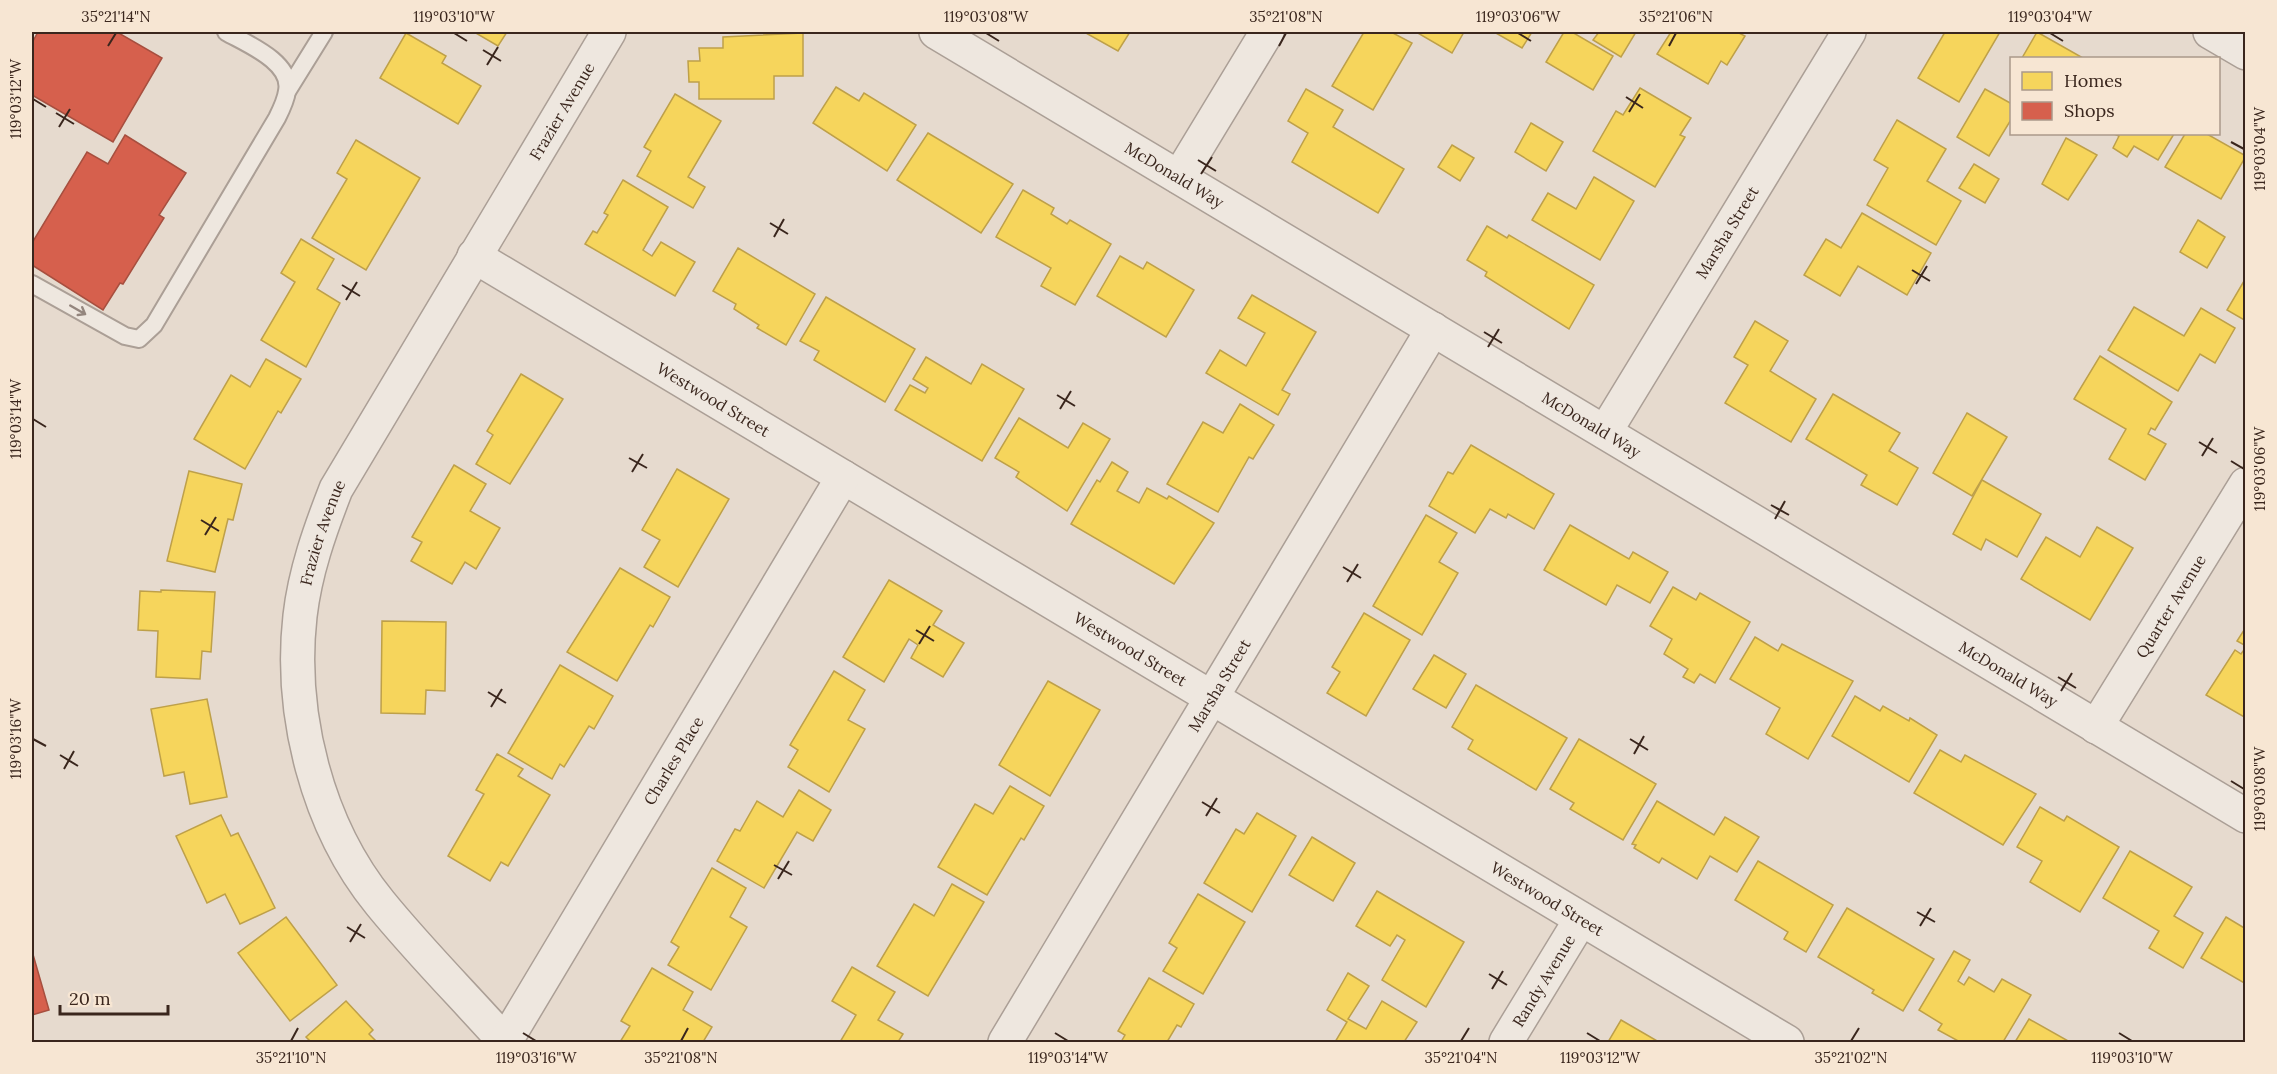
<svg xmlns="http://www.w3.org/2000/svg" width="2277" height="1074" font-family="Lora,serif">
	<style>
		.homes { fill: #f6d55c; stroke: #bea049; stroke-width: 1.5 }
		.shops { fill: #d6604d; stroke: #a74f3f; stroke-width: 1.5 }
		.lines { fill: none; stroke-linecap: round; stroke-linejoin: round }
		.service-casing { stroke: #ab9f96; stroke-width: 20 }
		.minor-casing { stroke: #ab9f96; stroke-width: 36 }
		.service { stroke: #eee7df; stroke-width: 16 }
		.minor { stroke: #eee7df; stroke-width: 33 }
		.oneway { stroke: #94867e }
		.ticks { fill: none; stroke: #3a261d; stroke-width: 2 }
		.labels { text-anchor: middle; stroke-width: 6; stroke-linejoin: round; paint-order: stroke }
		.street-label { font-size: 16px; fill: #3a261d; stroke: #f7e6d3 }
		.neatline { fill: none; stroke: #3a261d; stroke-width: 2 }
		.ticks-label { font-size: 15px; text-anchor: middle; fill: #3a261d }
	</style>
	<rect width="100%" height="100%" fill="#e6dace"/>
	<g class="homes">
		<path d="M474,32h33l-9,14z"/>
		<path d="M1084,32h46l-12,19z"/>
		<path d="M1364,32h27l21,11 -39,67 -41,-24z"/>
		<path d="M1416,32h48l-12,21z"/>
		<path d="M1494,32h38l-10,16z"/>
		<path d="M1564,32h8l41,24 -20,34 -47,-28z"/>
		<path d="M1599,32h37l-15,25 -28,-17z"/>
		<path d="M1671,32h66l8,4 -18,29 -6,-4 -13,23 -51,-30z"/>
		<path d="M1945,32h55l-41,70 -41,-24z"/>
		<path d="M2037,32l46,26h-61z"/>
		<path d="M406,33l40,23 -4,7 39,23 -23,38 -78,-46z"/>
		<path d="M803,33v43h-29v23h-75v-17h-10l-1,-21h12l-1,-13h24v-11z"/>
		<path d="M836,87l23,14 5,-8 52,32 -29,46 -74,-48z"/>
		<path d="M1640,88l51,30 -11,17 5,2 -30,50 -62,-36 23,-40 7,4z"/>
		<path d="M1306,89l37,21 -10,17 71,42 -26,44 -86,-51 16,-29 -20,-12z"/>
		<path d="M1985,89l27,15v14l-23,38 -32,-19z"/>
		<path d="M675,94l46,27 -33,56 17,10 -12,21 -56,-32 14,-25 -7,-4z"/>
		<path d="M1897,120l49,29 -19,32 34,20 -25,44 -69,-40 21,-37 -14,-8z"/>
		<path d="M1531,123l32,19 -17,29 -31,-19z"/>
		<path d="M928,133l85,51 -32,49 -84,-53z"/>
		<path d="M2114,134h60l-16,26 -24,-14 -7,11 -14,-9 6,-12z"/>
		<path d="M2185,134h22l39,22 -25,43 -56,-32z"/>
		<path d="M2066,138l31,17 -29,45 -26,-16z"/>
		<path d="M356,140l64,38 -54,92 -54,-32 35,-59 -10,-6z"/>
		<path d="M1452,145l22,13 -14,23 -22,-14z"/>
		<path d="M1974,164l25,15 -14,24 -26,-15z"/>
		<path d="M1594,177l40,24 -34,59 -68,-40 16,-27 28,16z"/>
		<path d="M623,180l45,27 -25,43 9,6 9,-14 34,20 -20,34 -90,-52 8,-13 4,2 11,-18 -4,-2z"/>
		<path d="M1023,190l31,18 -3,6 16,10 3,-4 41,24 -36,61 -34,-19 10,-18 -55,-31z"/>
		<path d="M1862,213l69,40 -24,42 -49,-29 -18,30 -36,-21 22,-36 15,9z"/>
		<path d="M2198,220l27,17 -18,31 -27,-16z"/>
		<path d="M1487,226l20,12 2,-3 85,50 -25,44 -84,-53 2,-4 -20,-12z"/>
		<path d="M301,239l33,20 -17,30 23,14 -34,64 -45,-27 34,-58 -14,-9z"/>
		<path d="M738,248l77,46 -29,51 -29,-17 2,-3 -25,-16 2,-5 -23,-13z"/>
		<path d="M1120,256l23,13 4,-7 47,28 -28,47 -69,-41z"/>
		<path d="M2244,281l2,1v39l-19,-11z"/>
		<path d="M1252,295l64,37 -34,58 8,4 -12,21 -72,-42 14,-23 26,16 19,-33 -27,-15z"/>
		<path d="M826,297l89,52 -30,53 -71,-42 5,-9 -19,-10z"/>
		<path d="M2134,307l50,29 17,-28 34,20 -20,35 -15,-9 -22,37 -70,-41z"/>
		<path d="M1755,321l33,20 -18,30 46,28 -25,43 -66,-39 23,-38 -14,-8z"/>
		<path d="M2100,356l72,46 -17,28 -4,-2 -3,6 18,10 -21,36 -36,-21 17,-30 -52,-30z"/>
		<path d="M926,357l45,27 11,-20 42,25 -42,72 -87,-51 15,-25 15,8 3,-5 -15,-9z"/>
		<path d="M266,359l35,20 -20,34 -3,-2 -33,58 -51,-30 37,-64 19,12z"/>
		<path d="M521,374l42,25 -53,85 -34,-20 17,-29 -6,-4z"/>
		<path d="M1833,394l67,39 -11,18 29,17 -21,37 -36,-20 6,-10 -61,-36z"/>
		<path d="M1240,404l34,21 -21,34 -4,-2 -31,55 -51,-28 36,-62 20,11z"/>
		<path d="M1967,413l40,24 -35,59 -39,-23z"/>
		<path d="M1019,418l49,30 15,-25 27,16 -43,72 -51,-34 3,-5 -24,-14z"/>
		<path d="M1471,445l83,49 -20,35 -26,-15 -2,4 -16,-9 -15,24 -46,-27 19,-34 5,2z"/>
		<path d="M1112,462l16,10 -11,19 22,12 8,-15 20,11 2,-3 45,27 -40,61 -103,-60 26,-44 3,2z"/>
		<path d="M454,465l32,19 -16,27 30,17 -24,41 -11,-7 -13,22 -41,-23 11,-19 -10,-5z"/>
		<path d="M677,469l52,30 -51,88 -34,-20 16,-27 -18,-10z"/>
		<path d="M189,471l53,13 -9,36 -5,-1 -13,53 -48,-11z"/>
		<path d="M1982,480l59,34 -24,43 -31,-18 -5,11 -28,-16z"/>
		<path d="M1426,515l31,18 -18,29 19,11 -36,62 -49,-29z"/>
		<path d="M1570,525l59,34 4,-7 35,20 -18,31 -33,-18 -11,20 -62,-35z"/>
		<path d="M2097,527l36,21 -43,72 -69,-41 25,-42 34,20z"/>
		<path d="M620,568l50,29 -17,30 -3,-2 -33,56 -50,-29z"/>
		<path d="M889,580l53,31 -9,14 31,18 -21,34 -32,-19 7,-13 -9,-6 -25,43 -41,-25z"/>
		<path d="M1673,587l23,13 4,-7 50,29 -35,61 -15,-9 -6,9 -11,-6 5,-8 -24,-15 8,-15 -22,-13z"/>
		<path d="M161,590l54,2 -4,60 -9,-1 -2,28 -44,-2 2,-46 -20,-1 2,-39 21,1z"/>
		<path d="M1364,613l46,27 -44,76 -39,-23 13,-21 -8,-5z"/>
		<path d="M382,621l64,1 -1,69 -19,-1 -1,24 -44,-1z"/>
		<path d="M2246,627v19l-9,-5z"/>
		<path d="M1755,637l23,14 4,-7 71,37 -45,78 -42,-25 14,-26 -50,-29z"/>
		<path d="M2246,647v71l-40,-23 29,-45 6,4z"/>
		<path d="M1434,655l32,19 -20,34 -33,-19z"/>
		<path d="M560,665l53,31 -19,33 -5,-3 -25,41 -4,-3 -8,15 -44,-26z"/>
		<path d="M834,671l31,19 -17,30 17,9 -36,63 -41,-25 10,-17 -8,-5z"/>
		<path d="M1048,681l52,29 -50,86 -51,-31z"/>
		<path d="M1476,685l91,53 -31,52 -68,-41 5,-9 -21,-13z"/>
		<path d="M1855,696l25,15 3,-5 26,15 1,-3 27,17 -28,47 -77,-46z"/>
		<path d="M207,699l20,98 -37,7 -6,-32 -20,4 -13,-67z"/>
		<path d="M1579,739l77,45 -33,56 -53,-31 4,-6 -24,-14z"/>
		<path d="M1940,750l21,12 4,-7 71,39 -33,51 -89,-52z"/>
		<path d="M497,754l26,15 -5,7 32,19 -42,71 -7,-4 -11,19 -42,-25 36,-62 -8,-4z"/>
		<path d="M1010,786l34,20 -20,34 -3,-2 -34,57 -49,-28 37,-63 18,10z"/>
		<path d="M799,790l32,20 -18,31 -16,-9 -33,56 -47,-27 18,-32 5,2 17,-30 26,16z"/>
		<path d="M1657,801l57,34 11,-18 34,20 -22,35 -27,-16 -13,23 -35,-21 -3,5 -25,-15 2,-3 -4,-1z"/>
		<path d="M2040,807l24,14 3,-5 52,31 -39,65 -50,-30 12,-21 -25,-14z"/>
		<path d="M1257,813l39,23 -44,76 -48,-29 32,-54 8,5z"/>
		<path d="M221,815l10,21 7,-3 37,75 -35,16 -15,-30 -18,9 -31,-67z"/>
		<path d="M1312,837l43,26 -22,38 -44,-26z"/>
		<path d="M2130,851l62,36 -18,29 29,17 -20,35 -34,-20 10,-17 -56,-33z"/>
		<path d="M1758,861l75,44 -27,47 -22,-13 4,-7 -53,-32z"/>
		<path d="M712,868l34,20 -16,29 17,10 -36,63 -43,-25 11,-18 -8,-5z"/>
		<path d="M952,884l32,18 -56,94 -51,-30 37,-62 20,12z"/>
		<path d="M1377,891l87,51 -38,65 -44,-27 23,-40 -8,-5 -7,11 -34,-20z"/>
		<path d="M1198,894l47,28 -42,72 -40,-23 14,-23 -8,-5z"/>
		<path d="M1847,908l87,51 -31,52 -31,-18 2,-3 -56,-33z"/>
		<path d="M286,917l51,68 -47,36 -52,-68z"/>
		<path d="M2226,917l20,12v55l-45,-26z"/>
		<path d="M1954,951l16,9 -12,21 6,4 5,-8 25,15 8,-13 29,16 -28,47h-43l-22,-12 4,-6 -23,-14z"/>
		<path d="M852,967l43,25 -17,28 25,14 -5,8h-58l16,-27 -24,-14z"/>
		<path d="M652,968l41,24 -10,18 29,17 -9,15h-83l10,-16 -9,-5z"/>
		<path d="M1348,973l21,13 -21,33 18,10 16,-28 35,21 -13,20h-69l12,-20 -20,-12z"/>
		<path d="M1149,978l45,26 -13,23 -4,-2 -10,17h-46l4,-7 -7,-4z"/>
		<path d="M346,1001l27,29 -4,4 8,8h-66l-5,-5z"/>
		<path d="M2029,1019l41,23h-55z"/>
		<path d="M1621,1020l38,22h-51z"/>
	</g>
	<g class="shops">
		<path d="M38,32h79l45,26 -49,84 -81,-47v-52z"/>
		<path d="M125,135l61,38 -27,42 5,3 -41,66 -3,-1 -17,27 -71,-45v-22l55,-91 21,12z"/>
		<path d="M32,951l17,59 -17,5z"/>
	</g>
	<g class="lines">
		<g class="service-casing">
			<g id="service">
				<path d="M288,90l36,-58"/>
				<path d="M32,284l93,52 14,3 15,-14 123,-207c4,-8 9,-18 10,-27 6,-29 -42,-48 -61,-59"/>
			</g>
		</g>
		<g class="minor-casing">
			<g id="minor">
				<path id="s1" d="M936,32l1310,784"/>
				<path d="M2210,32l36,21"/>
				<path d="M1179,177l88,-145"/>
				<path id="s2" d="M474,256l1313,786"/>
				<path id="s3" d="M1605,432l244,-400"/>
				<path id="s4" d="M2096,727l150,-243"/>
				<path id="s5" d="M505,1042c-41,-46 -86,-91 -125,-139 -63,-77 -91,-189 -80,-287 5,-44 20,-86 36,-127l273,-457"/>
				<path id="s6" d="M505,1042l338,-565"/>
				<path id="s7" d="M1005,1042l428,-713"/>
				<path id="s8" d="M1506,1042l75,-123"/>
			</g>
		</g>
		<use href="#service" class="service"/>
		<use href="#minor" class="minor"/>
	</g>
	<defs><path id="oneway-shaft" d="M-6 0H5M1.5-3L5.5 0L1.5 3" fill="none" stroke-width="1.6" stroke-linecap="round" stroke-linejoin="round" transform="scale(1.5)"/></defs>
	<use class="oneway" href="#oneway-shaft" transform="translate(78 310) rotate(30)"/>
	<path class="ticks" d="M454,33l13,8M986,33l13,8M1518,33l13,8M2050,33l13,8M108,46l8,-13M1279,46l7,-13M1669,46l7,-13M483,50l18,11M487,65l11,-18M1626,97l17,11M33,99l13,8M1629,112l11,-18M56,113l18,11M59,127l11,-18M2231,142l13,7M1198,160l18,11M1201,174l11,-17M770,223l18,11M774,237l10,-18M1912,270l18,11M1916,284l11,-18M342,285l18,11M346,300l11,-18M1484,332l18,11M1488,347l11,-18M1057,395l18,11M1060,409l11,-18M33,419l13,8M2199,442l18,11M2202,456l11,-18M629,458l18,10M2231,461l13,8M632,472l11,-18M1771,505l18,10M1775,519l10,-18M201,520l18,11M205,535l11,-18M1343,567l18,11M1347,582l11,-18M916,630l18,11M919,644l11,-18M2058,677l18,11M2061,691l11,-18M488,692l18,11M491,707l11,-18M33,739l13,7M1630,739l18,11M1634,754l10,-18M60,755l18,11M64,769l10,-18M2231,781l13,8M1202,802l18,11M1206,816l11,-18M774,865l18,10M778,879l11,-18M1917,912l18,10M1920,926l11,-18M347,927l18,11M350,942l11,-18M1489,974l18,11M1492,989l11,-18M523,1033l13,8M1055,1033l13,8M1587,1033l13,8M2119,1033l13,8M291,1041l7,-13M681,1041l7,-13M1461,1041l8,-13M1851,1041l8,-13"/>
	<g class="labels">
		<g class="street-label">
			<text dy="6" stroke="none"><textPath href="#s5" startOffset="1065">Frazier Avenue</textPath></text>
			<text dy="6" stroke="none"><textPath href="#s1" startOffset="278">McDonald Way</textPath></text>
			<text dy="6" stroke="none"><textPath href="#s3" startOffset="234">Marsha Street</textPath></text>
			<text dy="6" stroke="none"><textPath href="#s2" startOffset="279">Westwood Street</textPath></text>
			<text dy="6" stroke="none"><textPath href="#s1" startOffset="764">McDonald Way</textPath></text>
			<text dy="6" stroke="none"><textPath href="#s5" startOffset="579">Frazier Avenue</textPath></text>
			<text dy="6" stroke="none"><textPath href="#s4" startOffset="142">Quarter Avenue</textPath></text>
			<text dy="6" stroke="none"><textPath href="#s2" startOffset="765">Westwood Street</textPath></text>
			<text dy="6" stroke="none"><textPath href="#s1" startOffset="1250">McDonald Way</textPath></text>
			<text dy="6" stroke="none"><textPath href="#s7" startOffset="416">Marsha Street</textPath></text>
			<text dy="6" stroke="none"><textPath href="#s6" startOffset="328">Charles Place</textPath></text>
			<text dy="6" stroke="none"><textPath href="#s2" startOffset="1251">Westwood Street</textPath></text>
			<text dy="6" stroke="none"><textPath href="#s8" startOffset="72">Randy Avenue</textPath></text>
		</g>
	</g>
	<rect width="2277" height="1074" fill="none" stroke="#f7e6d3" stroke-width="66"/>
	<rect x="2010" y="57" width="210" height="78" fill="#f7e6d3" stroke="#ab998a" stroke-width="1.5"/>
	<rect x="2022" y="72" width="30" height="18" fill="#f6d55c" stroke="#ab998a" stroke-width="1.5"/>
	<text x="2064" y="87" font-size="18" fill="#3a261d">Homes</text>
	<rect x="2022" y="102" width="30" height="18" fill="#d6604d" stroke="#ab998a" stroke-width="1.5"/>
	<text x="2064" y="117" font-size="18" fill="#3a261d">Shops</text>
	<path d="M60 1005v9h108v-9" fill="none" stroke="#3a261d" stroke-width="3"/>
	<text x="69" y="1005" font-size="18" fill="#3a261d" stroke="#f7e6d3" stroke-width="4.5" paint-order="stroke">20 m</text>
	<rect x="33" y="33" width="2211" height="1008" class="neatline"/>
	<g class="ticks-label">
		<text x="116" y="22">35°21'14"N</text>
		<text x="454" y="22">119°03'10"W</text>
		<text x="986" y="22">119°03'08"W</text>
		<text x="1286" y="22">35°21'08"N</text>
		<text x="1518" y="22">119°03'06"W</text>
		<text x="1676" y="22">35°21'06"N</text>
		<text x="2050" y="22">119°03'04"W</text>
		<text transform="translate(16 99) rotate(-90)" y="5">119°03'12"W</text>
		<text transform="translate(2260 149) rotate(-90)" y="5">119°03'04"W</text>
		<text transform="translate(16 419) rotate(-90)" y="5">119°03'14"W</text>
		<text transform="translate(2260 469) rotate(-90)" y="5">119°03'06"W</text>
		<text transform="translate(16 739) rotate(-90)" y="5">119°03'16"W</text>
		<text transform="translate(2260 789) rotate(-90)" y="5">119°03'08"W</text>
		<text x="291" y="1063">35°21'10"N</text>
		<text x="536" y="1063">119°03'16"W</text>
		<text x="681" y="1063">35°21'08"N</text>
		<text x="1068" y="1063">119°03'14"W</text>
		<text x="1461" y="1063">35°21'04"N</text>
		<text x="1600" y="1063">119°03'12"W</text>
		<text x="1851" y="1063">35°21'02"N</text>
		<text x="2132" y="1063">119°03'10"W</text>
	</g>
</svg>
